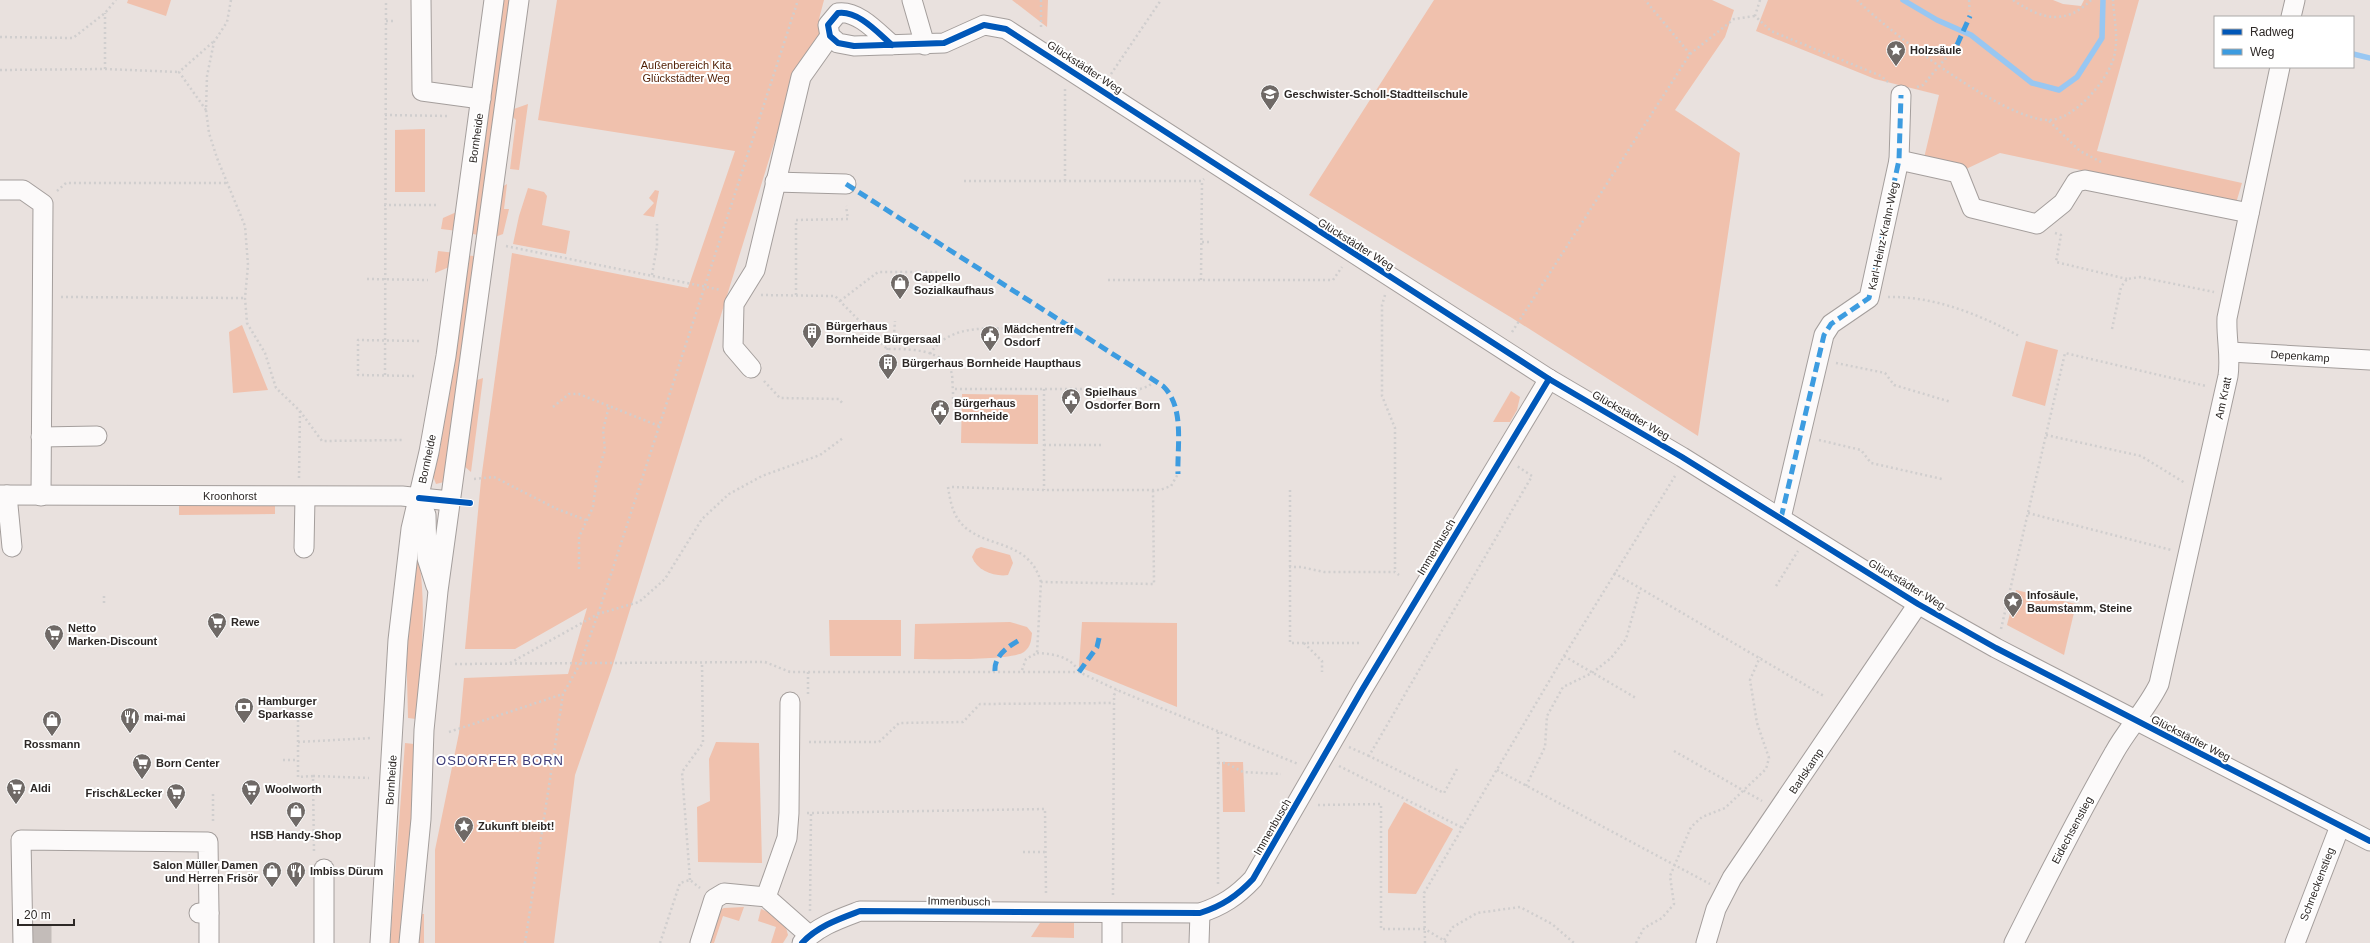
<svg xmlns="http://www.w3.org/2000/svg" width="2370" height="943" font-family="Arial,sans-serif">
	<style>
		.green { fill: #f0c1ad }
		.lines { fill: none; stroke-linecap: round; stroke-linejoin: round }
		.stream { stroke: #98c7f2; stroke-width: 5.5 }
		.minor-tunnel { stroke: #c3bcb9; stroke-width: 19; stroke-dasharray: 19 10; stroke-linecap: butt }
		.minor-casing { stroke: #a49e9c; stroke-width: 21 }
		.path { stroke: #d0cece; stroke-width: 2.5; stroke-dasharray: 2 3; stroke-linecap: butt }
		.minor { stroke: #fcfafa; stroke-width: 19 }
		.quiet { stroke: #3d9ce0; stroke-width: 5; stroke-dasharray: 10 5; stroke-linecap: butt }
		.cycleway-casing { stroke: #fff; stroke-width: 8 }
		.cycleway { stroke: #0057b8; stroke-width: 6 }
		.labels { text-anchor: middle; stroke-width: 4; stroke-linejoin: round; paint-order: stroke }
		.poi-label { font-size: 11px; font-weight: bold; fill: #2d2826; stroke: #fff; text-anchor: start }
		.park-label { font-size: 11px; fill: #501c01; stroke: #fff }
		.street-label { font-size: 11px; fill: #2d2826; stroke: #fff }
		.quarter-label { font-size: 13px; letter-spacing: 1px; fill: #3d3c79; stroke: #fff }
	</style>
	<rect width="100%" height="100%" fill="#e9e1de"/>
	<g class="green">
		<path d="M128,0h43l-5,16 -39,-13z"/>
		<path d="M500,0h14l-31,236 -15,-3z"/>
		<path d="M557,0h267l-5,19 2,19 -30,39 -11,47 -169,547 -36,104 -21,168h-119v-93l24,-117 5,-55 104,-4 19,-66 -72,41h-50l16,-169 31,-227 176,35 47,-137 -197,-31z"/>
		<path d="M1012,0h36l-1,27z"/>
		<path d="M1434,0h278l22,10 -9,27 -50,73 65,43 -42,283 -186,-118 -203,-123z"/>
		<path d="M1768,0h285l10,4 18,2 3,-6h55l-42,151 145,32 -6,20 -236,-50 -34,16 -42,-11 15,-63 -64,-16 -119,-48z"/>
		<path d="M528,104l-9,66 -9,-1 6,-49 -6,-6 1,-4z"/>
		<path d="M425,129v63h-30v-62z"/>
		<path d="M507,184l-3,25h5l-6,25 -8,3 5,-49z"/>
		<path d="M528,188l16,4 3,4 -5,29 28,6 -4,23 -53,-10 6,-28z"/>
		<path d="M655,190l4,1 -5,26 -11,-2 11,-12 -5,-5z"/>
		<path d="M461,210l-3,21 -17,-2 2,-11z"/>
		<path d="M438,251l18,2 -2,12 -19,8z"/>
		<path d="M466,255l14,2 -36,225 -8,2 -3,-8 7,-27z"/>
		<path d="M242,325l26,65 -35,3 -4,-61z"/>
		<path d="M2026,341l32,9 -13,56 -33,-10z"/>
		<path d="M483,378l-12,94 -7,-6 10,-85z"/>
		<path d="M1511,391l9,6 -3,13 -7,12h-17z"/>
		<path d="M962,394l76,1v49l-77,-1z"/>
		<path d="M179,500l96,2v12l-96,1z"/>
		<path d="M981,547l29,8 3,8 -5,12c-13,2 -31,-4 -36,-18l4,-8z"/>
		<path d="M417,557l2,1c8,56 2,105 -3,161l-8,-1 -2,-81z"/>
		<path d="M2016,590l60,14 -12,51 -57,-30z"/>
		<path d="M829,620h72v36h-71z"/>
		<path d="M1010,622l17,5 5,6c-1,8 -1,13 -8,19 -12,9 -91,7 -110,7l1,-35z"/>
		<path d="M1082,622l95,1v84l-98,-40z"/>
		<path d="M716,742l43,1 3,120 -64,-1 -1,-55 13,-6 -1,-42z"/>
		<path d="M405,743l9,1 1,76 -11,123h-14z"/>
		<path d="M1222,762h21l2,50h-22z"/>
		<path d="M1404,802l49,27 -37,65 -28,-1v-63z"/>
		<path d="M744,907l-5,14 -16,-5 -9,27h-7l10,-32 7,-3z"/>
		<path d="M761,909c15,6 24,9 27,26l-5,8h-12l5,-16 -18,-6z"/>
		<path d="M421,914h3v29h-6z"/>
		<path d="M1040,923h34v15l-43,-1z"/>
	</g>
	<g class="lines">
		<g class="stream">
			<path d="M1903,0l34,20 34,15 61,48 27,7 18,-13 25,-39 1,-38"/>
			<path d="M2353,54l17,4"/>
		</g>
		<path class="minor-tunnel" d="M42,943v-22"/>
		<g class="minor-casing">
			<g id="minor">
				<path d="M421,0l1,91 59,8"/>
				<path d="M912,0l13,45"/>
				<path d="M2291,17l4,-17"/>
				<path d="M892,45c-14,-12 -34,-35 -54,-32l-10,12 2,11 8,7 16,3 90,-3 40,-18 22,4 543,350 133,78 236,147 78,44 374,193"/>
				<path d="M1899,160l59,13 14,35 65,16 26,-21 13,-21 9,-2 164,33"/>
				<path d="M775,182l71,2"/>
				<path d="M0,190h23l20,14 -2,292"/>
				<path d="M2230,352l140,8"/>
				<path d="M751,368l-18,-21 1,-43 21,-34 46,-193 29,-41"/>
				<path d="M41,437l56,-1"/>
				<path d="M0,495l402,1 48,5"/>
				<path d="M7,495l5,52"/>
				<path d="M419,499l7,16 1,43 9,28"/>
				<path d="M1781,518l43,-183 7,-11 38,-26 30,-138 2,-65"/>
				<path d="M304,548l1,-51"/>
				<path d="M324,869v74"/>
				<path d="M766,897l21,-59 2,-25 1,-111"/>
				<path d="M199,913h10v30"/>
				<path d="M23,943l-2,-103 187,2 1,71"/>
				<path d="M380,943l18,-303 13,-111 18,-77 17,-96 48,-356"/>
				<path d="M409,943l12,-124 3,-89 14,-139 81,-591"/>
				<path d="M700,943l14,-44 10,-6 42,4 43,38"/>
				<path d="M802,943c16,-17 37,-24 58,-32l340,2c22,-7 37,-17 53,-34l109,-189 187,-311"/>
				<path d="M1112,943v-30"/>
				<path d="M1199,943l1,-30"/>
				<path d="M1706,943l10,-34 16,-31 186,-274"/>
				<path d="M2014,943c32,-64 64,-127 100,-190 13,-24 33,-44 45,-69l69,-308c3,-20 -2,-38 -1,-58l53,-251"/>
				<path d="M2295,943l45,-117"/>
			</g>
		</g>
		<g class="path">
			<path d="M231,0l-4,22 -13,20 -7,34 -1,34 3,23 8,25 28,68 3,39 -3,33 2,25 18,30 11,35 24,23 22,30 82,-1"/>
			<path d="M1041,0v29"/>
			<path d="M1760,0l-5,16 16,15 110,45 7,6"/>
			<path d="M1857,0c32,32 148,121 192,120 26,0 63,-44 66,-68 3,-17 -1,-35 -2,-52"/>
			<path d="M1969,0l1,16"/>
			<path d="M2013,0c28,19 52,26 78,0"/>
			<path d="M386,21h9"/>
			<path d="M0,37l73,1 32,-25 11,-13"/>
			<path d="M1690,54l44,-35 21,-3"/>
			<path d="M105,69v-56"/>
			<path d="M0,70l105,-1 74,3"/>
			<path d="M1111,74l50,-74"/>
			<path d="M1917,87l6,-2 34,-40"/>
			<path d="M206,110l-27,-38 34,-30"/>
			<path d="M385,115l65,1"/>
			<path d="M2049,121l31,30 21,11"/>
			<path d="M964,181h238l2,-2"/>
			<path d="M1065,181v-92"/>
			<path d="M57,191l9,-8h161"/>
			<path d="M384,205h55"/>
			<path d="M2055,233l6,2 -5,27 71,17"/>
			<path d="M1202,242h9"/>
			<path d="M506,246l215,44"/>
			<path d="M652,275l5,-29v-22"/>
			<path d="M367,279l61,1"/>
			<path d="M1108,280h225l9,-13"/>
			<path d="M1201,280l1,-99"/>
			<path d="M761,295l74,1 52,53c20,0 54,-1 64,22 2,5 1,13 2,18h187l9,-3 5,-5"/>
			<path d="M796,295v-75l52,-1 -2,-13"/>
			<path d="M1385,295l-3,10v91l13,32v144"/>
			<path d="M61,297l184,1"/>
			<path d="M1888,297c45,-1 91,17 131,39"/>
			<path d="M840,301l38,-29h61"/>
			<path d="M2112,329l9,-42 6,-8 13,-2 74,15"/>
			<path d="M1512,332l178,-278 -45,-54"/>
			<path d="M930,354c20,-32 63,-25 95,-25"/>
			<path d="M887,360c0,-10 0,-18 7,-25l1,-14"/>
			<path d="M1836,363l49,10 9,12 57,17"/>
			<path d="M385,375l1,-375"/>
			<path d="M414,376l-56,-1v-35l62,1"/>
			<path d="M764,381l16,17 59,1 4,5"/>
			<path d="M1044,389v101"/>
			<path d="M953,404v-15"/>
			<path d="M553,407l16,-13h10l80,32"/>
			<path d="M2046,435l95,21 44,27"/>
			<path d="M1819,440l42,10 10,13 71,16"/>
			<path d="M1044,445h57"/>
			<path d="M299,478l1,-67"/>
			<path d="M474,479l20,-2 63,32 29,11"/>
			<path d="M948,487c2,12 4,25 12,35 23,28 68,15 81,60"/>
			<path d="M952,487l92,3h116l11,-4 7,-12"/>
			<path d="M1290,490v153h69"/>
			<path d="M2028,513l143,37"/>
			<path d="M1289,567h12l23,5h71l4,3"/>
			<path d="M579,569v-32l14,-30 4,-32 8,-25 -2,-20 6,-24"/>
			<path d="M1614,573l210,123"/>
			<path d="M1776,586l22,-35"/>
			<path d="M104,596v8"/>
			<path d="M2001,629l64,-276 141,33"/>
			<path d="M1304,643l18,18v11"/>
			<path d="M1037,653c16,1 34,3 42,19"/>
			<path d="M1564,656l72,42"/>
			<path d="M510,663l88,-49 41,-12 26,-23 37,-60 27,-25 33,-18 58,-21 23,-17"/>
			<path d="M455,664l310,-2 25,10h289l38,18 181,74"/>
			<path d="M1022,670l4,-11 11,-6 4,-71 113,2 -1,-94"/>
			<path d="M808,672v25"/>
			<path d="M298,715v62l15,-1 1,77"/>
			<path d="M449,732l114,-38"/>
			<path d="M1218,732v152"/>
			<path d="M298,742l74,-4"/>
			<path d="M809,742h70l20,-19 64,-1 17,-18 134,-1"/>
			<path d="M1349,747l20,9"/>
			<path d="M1674,751l88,50"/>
			<path d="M283,760h15"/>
			<path d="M1218,763h8l17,9 38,2"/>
			<path d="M1339,766l124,62"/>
			<path d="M1457,769l-13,24 -75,-37 163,-280 -15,-10"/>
			<path d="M1497,770l213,114"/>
			<path d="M313,776l56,2"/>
			<path d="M1526,786l19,-39 2,-31 16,-29 29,-14 19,-15 15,-19 14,-50"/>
			<path d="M213,794v30"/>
			<path d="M1318,805l63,-1v125h44l23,14"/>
			<path d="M807,813l238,-4 1,85"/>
			<path d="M1023,852h23"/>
			<path d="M690,880l-8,-108 21,-29 -1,-80"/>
			<path d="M1113,895l1,-192v-8l3,-5"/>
			<path d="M810,911l1,-98"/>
			<path d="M1444,940l9,-13 24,-14 43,-6 32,17 22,19"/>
			<path d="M525,943l38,-249 17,-30 18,-50 200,-614"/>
			<path d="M660,943l20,-60 10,-3 10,8"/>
			<path d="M1425,943l-1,-50 140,-237 111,-180"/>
			<path d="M1636,943l8,-15 18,-10 12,-14 -4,-28 21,-49 11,-10 23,-9 41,-39 3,-11 -12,-35 -7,-43 10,-23"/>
		</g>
		<use href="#minor" class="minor"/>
		<g class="quiet">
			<path d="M1957,45l13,-29"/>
			<path d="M846,184l317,202c22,21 14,60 15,88"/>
			<path d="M1781,518l43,-183 7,-11 38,-26 30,-138 2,-65"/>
			<path d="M995,671c-1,-16 14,-25 26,-32"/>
			<path d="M1079,672l18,-25 3,-13"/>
		</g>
		<g class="cycleway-casing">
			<g id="cycleway">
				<path d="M892,45c-14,-12 -34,-35 -54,-32l-10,12 2,11 8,7 16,3 90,-3 40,-18 22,4 543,350 133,78 236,147 78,44 374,193"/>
				<path d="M419,498l51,5"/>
				<path d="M802,943c16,-17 37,-24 58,-32l340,2c22,-7 37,-17 53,-34l109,-189 187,-311"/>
			</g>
		</g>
		<use href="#cycleway" class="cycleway"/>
	</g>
	<defs>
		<g id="sight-pin" transform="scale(1)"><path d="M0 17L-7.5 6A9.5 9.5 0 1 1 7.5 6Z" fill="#6f6966" stroke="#fff"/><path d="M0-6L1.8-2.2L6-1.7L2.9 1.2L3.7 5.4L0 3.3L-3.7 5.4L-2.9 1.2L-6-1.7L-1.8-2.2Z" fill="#fff"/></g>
		<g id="school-pin" transform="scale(1)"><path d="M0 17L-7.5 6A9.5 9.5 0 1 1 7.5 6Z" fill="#6f6966" stroke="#fff"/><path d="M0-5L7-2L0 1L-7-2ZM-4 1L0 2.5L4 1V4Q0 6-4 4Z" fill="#fff"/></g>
		<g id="shop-pin" transform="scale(1)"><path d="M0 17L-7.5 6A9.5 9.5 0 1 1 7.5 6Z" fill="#6f6966" stroke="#fff"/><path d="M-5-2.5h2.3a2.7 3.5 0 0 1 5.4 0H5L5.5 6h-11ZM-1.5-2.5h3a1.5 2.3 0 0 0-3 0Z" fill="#fff"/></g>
		<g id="building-pin" transform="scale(1)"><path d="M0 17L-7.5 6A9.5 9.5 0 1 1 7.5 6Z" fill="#6f6966" stroke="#fff"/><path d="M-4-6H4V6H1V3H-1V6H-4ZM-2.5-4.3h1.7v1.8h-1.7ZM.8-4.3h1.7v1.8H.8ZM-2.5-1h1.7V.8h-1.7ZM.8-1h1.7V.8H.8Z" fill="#fff"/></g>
		<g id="civic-pin" transform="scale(1)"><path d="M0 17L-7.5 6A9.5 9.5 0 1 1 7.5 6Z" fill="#6f6966" stroke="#fff"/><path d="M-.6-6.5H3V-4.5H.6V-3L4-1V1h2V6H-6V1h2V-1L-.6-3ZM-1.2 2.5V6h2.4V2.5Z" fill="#fff"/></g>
		<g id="supermarket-pin" transform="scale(1)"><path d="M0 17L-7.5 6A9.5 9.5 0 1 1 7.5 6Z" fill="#6f6966" stroke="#fff"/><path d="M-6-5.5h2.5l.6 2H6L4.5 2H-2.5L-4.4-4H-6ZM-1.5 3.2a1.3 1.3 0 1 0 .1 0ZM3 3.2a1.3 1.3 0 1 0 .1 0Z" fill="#fff"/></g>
		<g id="bank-pin" transform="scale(1)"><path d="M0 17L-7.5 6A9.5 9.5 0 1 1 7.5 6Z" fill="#6f6966" stroke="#fff"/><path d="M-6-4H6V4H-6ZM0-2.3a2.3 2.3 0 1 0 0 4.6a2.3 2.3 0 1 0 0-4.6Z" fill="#fff"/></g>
		<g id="restaurant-pin" transform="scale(1)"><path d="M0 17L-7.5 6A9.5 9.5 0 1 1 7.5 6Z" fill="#6f6966" stroke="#fff"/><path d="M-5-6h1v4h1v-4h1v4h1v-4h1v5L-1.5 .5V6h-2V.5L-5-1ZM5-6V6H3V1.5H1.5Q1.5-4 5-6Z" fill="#fff"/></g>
	</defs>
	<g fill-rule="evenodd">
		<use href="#sight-pin" x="1896" y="50"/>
		<use href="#school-pin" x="1270" y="94"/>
		<use href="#shop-pin" x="900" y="283"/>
		<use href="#building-pin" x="812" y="332"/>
		<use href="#civic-pin" x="990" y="335"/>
		<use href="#building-pin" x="888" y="363"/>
		<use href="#civic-pin" x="1071" y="398"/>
		<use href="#civic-pin" x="940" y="409"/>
		<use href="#sight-pin" x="2013" y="601"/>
		<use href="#supermarket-pin" x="217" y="622"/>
		<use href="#supermarket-pin" x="54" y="634"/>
		<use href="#bank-pin" x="244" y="707"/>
		<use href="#restaurant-pin" x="130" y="717"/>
		<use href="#shop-pin" x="52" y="720"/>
		<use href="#supermarket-pin" x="142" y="763"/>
		<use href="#supermarket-pin" x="16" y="788"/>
		<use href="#supermarket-pin" x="251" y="789"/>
		<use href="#supermarket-pin" x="176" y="793"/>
		<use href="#shop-pin" x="296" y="811"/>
		<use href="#sight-pin" x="464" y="826"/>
		<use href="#shop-pin" x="272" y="871"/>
		<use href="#restaurant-pin" x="296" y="871"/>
	</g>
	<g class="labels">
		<g class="poi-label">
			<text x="1910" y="54">Holzsäule</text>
			<text x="1284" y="98">Geschwister-Scholl-Stadtteilschule</text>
			<text x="914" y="281">Cappello<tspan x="914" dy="13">Sozialkaufhaus</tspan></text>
			<text x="826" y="330">Bürgerhaus<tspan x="826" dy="13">Bornheide Bürgersaal</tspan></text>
			<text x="1004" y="333">Mädchentreff<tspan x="1004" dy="13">Osdorf</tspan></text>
			<text x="902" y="367">Bürgerhaus Bornheide Haupthaus</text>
			<text x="1085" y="396">Spielhaus<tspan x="1085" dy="13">Osdorfer Born</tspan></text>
			<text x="954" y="407">Bürgerhaus<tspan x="954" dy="13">Bornheide</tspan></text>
			<text x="2027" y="599">Infosäule,<tspan x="2027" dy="13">Baumstamm, Steine</tspan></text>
			<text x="231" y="626">Rewe</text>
			<text x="68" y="632">Netto<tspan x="68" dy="13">Marken-Discount</tspan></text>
			<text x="258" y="705">Hamburger<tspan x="258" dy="13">Sparkasse</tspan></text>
			<text x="144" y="721">mai-mai</text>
			<text x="52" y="748" text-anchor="middle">Rossmann</text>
			<text x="156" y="767">Born Center</text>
			<text x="30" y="792">Aldi</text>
			<text x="265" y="793">Woolworth</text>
			<text x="162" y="797" text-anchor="end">Frisch&amp;Lecker</text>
			<text x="478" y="830">Zukunft bleibt!</text>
			<text x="296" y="839" text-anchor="middle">HSB Handy-Shop</text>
			<text x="258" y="869" text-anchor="end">Salon Müller Damen<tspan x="258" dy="13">und Herren Frisör</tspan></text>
			<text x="310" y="875">Imbiss Dürum</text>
		</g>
		<g class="park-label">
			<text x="686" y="69">Außenbereich Kita<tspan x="686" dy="13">Glückstädter Weg</tspan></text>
		</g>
		<g class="street-label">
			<text transform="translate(1085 67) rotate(33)" y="4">Glückstädter Weg</text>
			<text transform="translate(476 138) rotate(-82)" y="4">Bornheide</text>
			<text transform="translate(1883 236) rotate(-78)" y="4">Karl-Heinz-Krahn-Weg</text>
			<text transform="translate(1356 244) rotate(32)" y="4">Glückstädter Weg</text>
			<text transform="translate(2300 356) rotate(4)" y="4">Depenkamp</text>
			<text transform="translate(2223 398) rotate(-78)" y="4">Am Kratt</text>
			<text transform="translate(1631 415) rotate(30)" y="4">Glückstädter Weg</text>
			<text transform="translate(427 459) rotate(-78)" y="4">Bornheide</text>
			<text x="230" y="500">Kroonhorst</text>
			<text transform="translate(1436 547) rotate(-59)" y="4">Immenbusch</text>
			<text transform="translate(1907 584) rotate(31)" y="4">Glückstädter Weg</text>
			<text transform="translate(2191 738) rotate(27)" y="4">Glückstädter Weg</text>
			<text transform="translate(1806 771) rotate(-56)" y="4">Barlskamp</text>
			<text transform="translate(391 780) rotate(-86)" y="4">Bornheide</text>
			<text transform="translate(1272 827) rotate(-60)" y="4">Immenbusch</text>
			<text transform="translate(2072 830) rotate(-62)" y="4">Eidechsenstieg</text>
			<text transform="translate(2317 884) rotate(-69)" y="4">Schneckenstieg</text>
			<text transform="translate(959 901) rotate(1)" y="4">Immenbusch</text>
		</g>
		<g class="quarter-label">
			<text x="500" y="765">OSDORFER BORN</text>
		</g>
	</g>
	<rect x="2214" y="16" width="140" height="52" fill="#ffffff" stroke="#aba9a8"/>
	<rect x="2222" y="29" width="20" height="6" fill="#0057b8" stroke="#aba9a8"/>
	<text x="2250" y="36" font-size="12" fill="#2d2826">Radweg</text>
	<rect x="2222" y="49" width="20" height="6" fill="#3d9ce0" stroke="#aba9a8"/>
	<text x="2250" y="56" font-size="12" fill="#2d2826">Weg</text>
	<path d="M18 919v6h56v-6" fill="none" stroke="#2d2826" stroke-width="2"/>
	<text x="24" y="919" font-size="12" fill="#2d2826" stroke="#ffffff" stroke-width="3" paint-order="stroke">20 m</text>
</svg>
